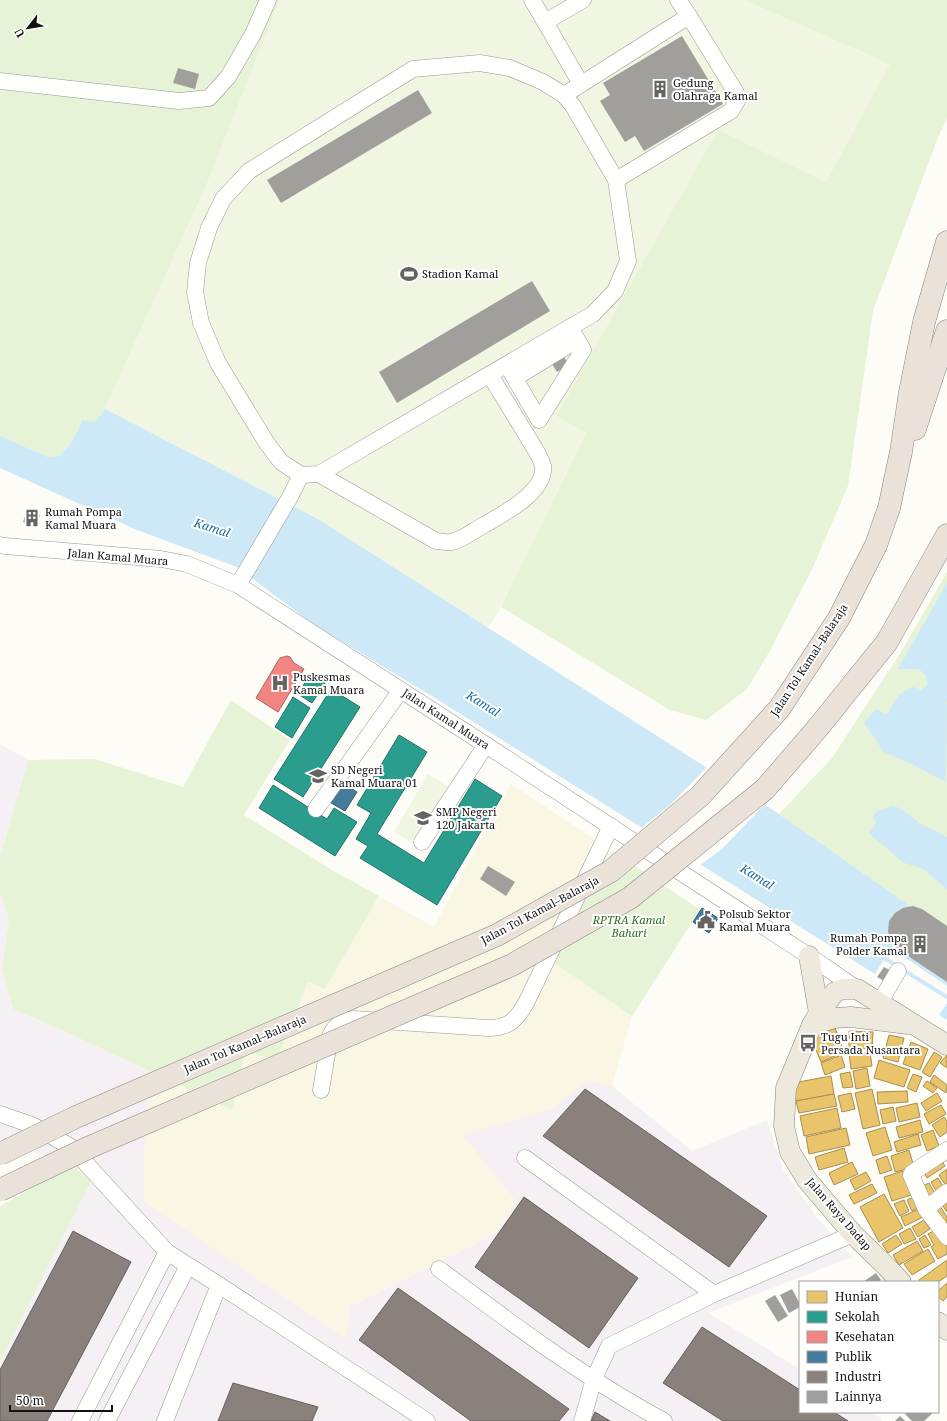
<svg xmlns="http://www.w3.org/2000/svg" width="947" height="1421" font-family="'Noto Serif',serif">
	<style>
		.industrial { fill: #f5f0f3 }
		.farmland { fill: #f9f7e4 }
		.green { fill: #e7f3d7 }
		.pitch { fill: #f0f6e1 }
		.water { fill: #cde8f7 }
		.pier { fill: #fdfcf7 }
		.homes { fill: #e9c46a; stroke: #a88e4f }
		.schools { fill: #2a9d8f; stroke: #227369 }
		.health { fill: #f28482; stroke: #ae6260 }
		.public { fill: #457b9d; stroke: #355b73 }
		.industry { fill: #8a817c; stroke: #665f5c }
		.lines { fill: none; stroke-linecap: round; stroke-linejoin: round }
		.stream { stroke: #cde8f7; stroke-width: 4 }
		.building { fill: #a19f9c }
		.minor-casing { stroke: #979795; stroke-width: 17 }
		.major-casing { stroke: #858482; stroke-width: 21 }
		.highway-casing { stroke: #858482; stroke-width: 23 }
		.minor { stroke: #fffffe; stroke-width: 16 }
		.major { stroke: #ede9dc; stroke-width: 20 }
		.highway { stroke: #eae1d8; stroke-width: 22 }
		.highway-bridge-casing { stroke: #858482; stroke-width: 23; stroke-linecap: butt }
		.highway-bridge { stroke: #eae1d8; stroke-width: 22 }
		.labels { text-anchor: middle; stroke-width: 4; stroke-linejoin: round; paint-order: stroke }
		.poi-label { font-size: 11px; fill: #111; stroke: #fff; text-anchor: start }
		.street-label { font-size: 11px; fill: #111; stroke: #fff }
		.park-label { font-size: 11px; font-style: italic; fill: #2f6b1f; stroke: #fff }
		.water-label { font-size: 12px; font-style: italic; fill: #1768a6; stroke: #fff }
	</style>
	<rect width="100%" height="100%" fill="#fdfcf7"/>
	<g class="industrial">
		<path d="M0,744l28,16 -28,97z"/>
		<path d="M0,893l9,27 -7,49 11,40 51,22 87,41 -6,65 -1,64 202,137 4,-32 146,-73 -35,-98 90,-26 37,-30 24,7 80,65 75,-31 16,50 35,49 34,38 -144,56 92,56v43h71l11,7 -1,2h-881v-60l94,-185 -94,-37z"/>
	</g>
	<path class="farmland" d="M511,784l102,67 -62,109 81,56 -20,70 -24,-6 -37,29 -89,26 54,66 -20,32 -146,73 -4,33 -202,-138 1,-64 6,-65 81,37 13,-56 32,6 31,-78 17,8 54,-93 55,31z"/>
	<g class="green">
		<path d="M0,0h280l-74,186 -101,223 -10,13 -13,-2 -10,22 -13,14 -11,1 -48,-21z"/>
		<path d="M744,0h203v119l-8,16 -66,176 -25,175 -35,81 -42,82 -24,40 -41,31 -36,-10 -169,-103 85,-174 -30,-17 162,-287 108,53 63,-118z"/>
		<path d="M947,572v360l-168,-118 53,-56 66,-101z"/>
		<path d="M231,700l59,40 -46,75 88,55 47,26 -54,93 -17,-7 -31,77 -32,-6 -13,57 -168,-79 -51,-22 -11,-40 7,-49 -9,-27v-36l28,-97 67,-1 88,28z"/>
		<path d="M613,851l87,59 -68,106 -82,-56z"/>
		<path d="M70,1167l24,9 -94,185v-155z"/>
	</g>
	<g class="pitch">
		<path d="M280,0h464l146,64 -64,118 -108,-52 -162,286 30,17 -85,174 -13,21 -170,-109 -213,-110 101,-223z"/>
		<path d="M428,774l32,20 -34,57 -32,-19z"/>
	</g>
	<g class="water">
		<path d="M105,409l213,110 461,295 168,118v54l-56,-38 -16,26 -440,-276 -122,-74 -76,-57 -100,-37 -137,-62v-32l48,21 11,-1 13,-14 10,-22 13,2z"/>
		<path d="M947,583v117l-1,3 1,2 -1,77 -34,-18 -28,-12 -20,-29 12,-14 8,5 5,-1c6,-15 9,-20 25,-26l7,3 6,-5 -1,-9 -7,-7h-21z"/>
		<path d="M893,806l9,3 17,14 28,14v52l-25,-21 -18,-5 -35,-30 7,-9 -3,-7 4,-6z"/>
		<path d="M947,1003v17l-8,-5z"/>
	</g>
	<path class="pier" d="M708,766l58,37 -43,45 -24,18 -59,-37 30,-24z"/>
	<g class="homes">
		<path d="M835,1028l9,24 -23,10 -10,-24z"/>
		<path d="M849,1031l24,1 -1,17 -23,-1z"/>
		<path d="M889,1035l15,3 -6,24 -15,-4z"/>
		<path d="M911,1042l17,7 -8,21 -17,-6z"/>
		<path d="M870,1052l2,14 -21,3 -2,-15z"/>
		<path d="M934,1052l8,5 -12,20 -8,-5z"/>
		<path d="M841,1055l4,12 -20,8 -4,-12z"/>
		<path d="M947,1055v13l-7,-5z"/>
		<path d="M879,1060l31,10 -6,17 -30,-9z"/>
		<path d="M867,1068l3,18 -14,3 -3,-18z"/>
		<path d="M850,1072l3,15 -10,1 -3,-14z"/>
		<path d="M913,1074l9,3 -6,15 -9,-4z"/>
		<path d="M934,1075l13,10 -1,8 -16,-11z"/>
		<path d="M831,1076l3,18 -38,7 -3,-18z"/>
		<path d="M927,1081l10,7 -4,5 -10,-7z"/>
		<path d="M872,1089l8,36 -17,4 -8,-36z"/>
		<path d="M907,1091l1,11 -30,2 -1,-12z"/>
		<path d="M851,1093l4,16 -13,3 -4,-16z"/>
		<path d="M937,1093l5,8 -16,10 -5,-8z"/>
		<path d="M834,1094l3,12 -38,7 -3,-12z"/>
		<path d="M917,1103l3,14 -21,5 -3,-14z"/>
		<path d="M941,1105l5,9 -17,10 -5,-10z"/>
		<path d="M893,1107l3,14 -13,3 -3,-14z"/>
		<path d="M837,1108l4,20 -37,8 -4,-20z"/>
		<path d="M944,1117l3,4v11l-7,5 -8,-12z"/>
		<path d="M920,1120l3,12 -24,6 -3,-11z"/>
		<path d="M885,1127l7,23 -19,6 -7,-23z"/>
		<path d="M846,1128l4,17 -41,9 -3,-17z"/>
		<path d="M933,1130l6,16 -12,5 -6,-16z"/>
		<path d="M918,1134l3,11 -24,7 -3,-10z"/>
		<path d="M844,1148l4,14 -29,8 -4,-13z"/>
		<path d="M909,1150l5,17 -19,5 -4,-16z"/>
		<path d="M887,1156l5,14 -12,4 -4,-14z"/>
		<path d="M941,1159l4,7 -18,12 -4,-7z"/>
		<path d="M852,1162l6,12 -24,11 -5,-12z"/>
		<path d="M947,1169v16l-1,1 -7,-11z"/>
		<path d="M903,1171l8,24 -19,6 -8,-24z"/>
		<path d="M866,1172l5,9 -16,9 -5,-10z"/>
		<path d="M938,1178l7,12 -7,4 -7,-12z"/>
		<path d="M929,1183l8,14 -11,6 -8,-15z"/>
		<path d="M872,1184l5,9 -23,11 -5,-9z"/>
		<path d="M884,1194l19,34 -24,14 -19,-35z"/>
		<path d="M916,1196l5,10 -9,5 -5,-11z"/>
		<path d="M947,1198v14l-7,-10z"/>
		<path d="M904,1200l5,11 -9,5 -6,-12z"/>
		<path d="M938,1203l9,14v6l-6,4 -12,-18z"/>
		<path d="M921,1208l4,8 -20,10 -4,-9z"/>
		<path d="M924,1220l6,9 -12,8 -6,-10z"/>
		<path d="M910,1228l6,11 -12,5 -5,-10z"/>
		<path d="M937,1229l10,16v9l-9,5 -7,-12 3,-2 -6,-11z"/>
		<path d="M896,1235l6,9 -14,9 -6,-9z"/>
		<path d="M925,1235l6,10 -7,3 -5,-9z"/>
		<path d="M917,1241l6,10 -24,14 -6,-10z"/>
		<path d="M928,1249l7,12 -23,14 -8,-11z"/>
		<path d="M947,1260v16l-9,6h-18l-1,-2z"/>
		<path d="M947,1283v14l-4,4 -5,-4v-6z"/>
	</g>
	<g class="schools">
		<path d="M311,673l14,10 -13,20 -14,-9z"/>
		<path d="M331,689l29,18 -57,90 -29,-18z"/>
		<path d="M293,697l17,11 -18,30 -17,-11z"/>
		<path d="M399,735l28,17 -50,82 47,29 51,-84 27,17 -65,109 -77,-47 8,-12 -12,-7 15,-26 -14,-8z"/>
		<path d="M273,785l54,34 7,-11 23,14 -22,34 -76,-48z"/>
	</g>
	<path class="health" d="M287,656l3,1 4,6 10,6 -26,43 -22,-14 22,-37 2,-3z"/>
	<g class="public">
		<path d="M338,780l19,12 -12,19 -19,-11z"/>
		<path d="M702,908l16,10 -9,15 -16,-11z"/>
	</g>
	<g class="industry">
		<path d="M585,1089l182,127 -38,51 -186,-131z"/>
		<path d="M524,1197l114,81 -49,70 -114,-81z"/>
		<path d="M73,1231l58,31 -84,159h-47v-51z"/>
		<path d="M398,1288l171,121 -10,12h-88l-112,-81z"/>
		<path d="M702,1327l98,63v22h34l14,9h-125l-60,-38z"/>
		<path d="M233,1383l85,24 -6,14h-94z"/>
		<path d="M595,1412l15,9h-19z"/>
	</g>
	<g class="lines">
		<path class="stream" d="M881,956l66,41"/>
	</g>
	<g class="building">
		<path d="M682,36l41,68 -79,47 -9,-15 -10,6 -25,-41 10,-6 -7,-12z"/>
		<path d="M178,68l21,6 -4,15 -22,-6z"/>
		<path d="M418,90l14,23 -151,90 -14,-23z"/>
		<path d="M532,281l18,30 -153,92 -18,-31z"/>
		<path d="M561,352l8,13 -12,7 -8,-13z"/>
		<path d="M27,510l13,5 -4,11 -13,-4z"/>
		<path d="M488,866l27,16 -9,14 -26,-17z"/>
		<path d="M913,906l9,3 25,17v56l-51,-34 -6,-8 -2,-9 1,-10 6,-8 8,-5z"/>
		<path d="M884,967l9,5 -7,10 -9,-5z"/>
		<path d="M876,1273l5,7 -3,2h-15z"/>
		<path d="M792,1289l8,15v3l-11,6 -9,-18z"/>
		<path d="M775,1295l13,21 -10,6 -13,-21z"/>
		<path d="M908,1412h26l-10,9h-12l-7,-7z"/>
		<path d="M900,1416l5,5h-10z"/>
	</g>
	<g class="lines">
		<g class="minor-casing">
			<g id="minor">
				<path d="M532,0l13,22"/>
				<path d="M678,0l11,16"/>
				<path d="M480,63l30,5 33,14 21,13 9,11 43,74 12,81 -13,30 -22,23 -274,160 -18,1 -20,-13 -15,-20 -48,-79 -17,-40 -6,-31 3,-29 11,-35 14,-29 26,-28 164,-102z"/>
				<path d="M0,81l179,20 30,-3 19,-21 25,-43 15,-34"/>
				<path d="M581,84l-36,-62 38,-22"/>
				<path d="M564,95l125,-79 47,77 1,8 -6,10 -115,69"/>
				<path d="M507,365l32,55 44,-70 -13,-23"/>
				<path d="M515,378l62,-38"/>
				<path d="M319,474l117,67c5,0 11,2 15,1 12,-2 23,-12 33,-17 19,-11 62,-33 59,-59 -1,-4 -3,-8 -5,-12l-48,-79"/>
				<path d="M0,545l5,1 156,13 26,5 51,21 248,160 338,221 33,23"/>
				<path d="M238,585l52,-88 11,-22"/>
				<path d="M316,809l85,-119"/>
				<path d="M422,842l64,-97"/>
				<path d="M880,1002l18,-31"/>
				<path d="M321,1090l9,-54c5,-11 12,-16 24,-17l134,9c21,0 28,-8 38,-25l85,-177"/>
				<path d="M0,1114l32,11 39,22 96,105 52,33 208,136"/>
				<path d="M947,1150l-35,23 -1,2 15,34 21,28"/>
				<path d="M525,1158l189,136"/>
				<path d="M926,1209l21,-17"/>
				<path d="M439,1269c72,54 145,109 225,152"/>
				<path d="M80,1421l87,-169"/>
				<path d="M107,1421l81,-155"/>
				<path d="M165,1421l54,-136"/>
				<path d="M582,1421l12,-42 15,-33 105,-52 139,-60"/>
			</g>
		</g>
		<g class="major-casing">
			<g id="major">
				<path d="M809,956l10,57"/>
				<path d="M812,1025l22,-7 17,-1 57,7"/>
				<path d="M901,1282l-14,-15 -34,-33 -46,-54 -17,-28 -6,-26 2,-38 26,-63 7,-12 16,-21 8,-3h14l90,56"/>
				<path d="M938,1322l9,8"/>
			</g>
		</g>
		<g class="highway-casing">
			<g id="highway">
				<path d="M915,429l32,-98"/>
				<path d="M889,508l12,-56 9,-60 14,-70 23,-80"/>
				<path d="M765,789l51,-59 71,-88 60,-107"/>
			</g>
		</g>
		<use href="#minor" class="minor"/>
		<use href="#major" class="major"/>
		<use href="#highway" class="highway"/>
		<g class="highway-bridge-casing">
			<g id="highway-bridge">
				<path d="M0,1154l76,-37 421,-182 114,-64 89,-75 79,-87 60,-91 37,-73 13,-37"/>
				<path d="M0,1190l90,-43 422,-182 118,-67 135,-109"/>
			</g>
		</g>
		<use href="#highway-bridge" class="highway-bridge"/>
	</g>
	<defs>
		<g id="building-bare" transform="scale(1.38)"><path d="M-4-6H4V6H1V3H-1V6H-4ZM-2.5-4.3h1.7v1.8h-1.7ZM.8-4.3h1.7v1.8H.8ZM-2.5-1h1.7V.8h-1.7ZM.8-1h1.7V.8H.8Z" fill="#646362" stroke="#fff" stroke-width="2.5" paint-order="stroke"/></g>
		<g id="stadium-bare" transform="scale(1.38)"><path d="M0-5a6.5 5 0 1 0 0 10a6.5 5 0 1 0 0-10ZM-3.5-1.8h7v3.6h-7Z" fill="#646362" stroke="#fff" stroke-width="2.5" paint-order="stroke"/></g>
		<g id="hospital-bare" transform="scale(1.38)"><path d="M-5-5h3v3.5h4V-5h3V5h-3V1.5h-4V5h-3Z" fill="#646362" stroke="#fff" stroke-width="2.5" paint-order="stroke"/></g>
		<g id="school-bare" transform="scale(1.38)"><path d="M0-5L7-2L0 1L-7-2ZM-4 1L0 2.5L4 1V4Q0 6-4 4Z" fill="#646362" stroke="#fff" stroke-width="2.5" paint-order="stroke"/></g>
		<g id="civic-bare" transform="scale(1.38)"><path d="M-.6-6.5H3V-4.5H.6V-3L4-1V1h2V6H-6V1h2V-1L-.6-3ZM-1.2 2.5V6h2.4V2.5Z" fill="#646362" stroke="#fff" stroke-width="2.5" paint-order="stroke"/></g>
		<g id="bus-bare" transform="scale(1.38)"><path d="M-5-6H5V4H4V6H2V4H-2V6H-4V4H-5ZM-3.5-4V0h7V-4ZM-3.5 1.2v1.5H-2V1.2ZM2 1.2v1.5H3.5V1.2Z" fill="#646362" stroke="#fff" stroke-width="2.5" paint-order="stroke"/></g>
	</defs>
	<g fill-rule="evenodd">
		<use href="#building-bare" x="660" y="89"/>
		<use href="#stadium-bare" x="409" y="274"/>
		<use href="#building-bare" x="32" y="518"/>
		<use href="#hospital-bare" x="280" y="683"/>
		<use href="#school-bare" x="318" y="776"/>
		<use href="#school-bare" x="423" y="818"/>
		<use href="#civic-bare" x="706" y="920"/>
		<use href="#building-bare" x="920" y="944"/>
		<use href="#bus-bare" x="808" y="1043"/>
	</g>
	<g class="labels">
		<g class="poi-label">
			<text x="673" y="87">Gedung<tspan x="673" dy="13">Olahraga Kamal</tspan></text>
			<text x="422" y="278">Stadion Kamal</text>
			<text x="45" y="516">Rumah Pompa<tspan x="45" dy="13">Kamal Muara</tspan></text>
			<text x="293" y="681">Puskesmas<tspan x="293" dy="13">Kamal Muara</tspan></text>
			<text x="331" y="774">SD Negeri<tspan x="331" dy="13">Kamal Muara 01</tspan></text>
			<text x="436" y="816">SMP Negeri<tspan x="436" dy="13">120 Jakarta</tspan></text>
			<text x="719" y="918">Polsub Sektor<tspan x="719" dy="13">Kamal Muara</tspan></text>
			<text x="907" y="942" text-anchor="end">Rumah Pompa<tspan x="907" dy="13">Polder Kamal</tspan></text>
			<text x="821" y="1041">Tugu Inti<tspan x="821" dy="13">Persada Nusantara</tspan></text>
		</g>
		<g class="street-label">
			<text transform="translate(118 557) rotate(5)" y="4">Jalan Kamal Muara</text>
			<text transform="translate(809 660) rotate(-57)" y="4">Jalan Tol Kamal–Balaraja</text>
			<text transform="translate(446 719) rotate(33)" y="4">Jalan Kamal Muara</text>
			<text transform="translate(540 910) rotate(-28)" y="4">Jalan Tol Kamal–Balaraja</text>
			<text transform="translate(245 1044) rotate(-23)" y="4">Jalan Tol Kamal–Balaraja</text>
			<text transform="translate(839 1214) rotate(49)" y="4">Jalan Raya Dadap</text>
		</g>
		<g class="park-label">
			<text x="629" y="924">RPTRA Kamal<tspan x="629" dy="13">Bahari</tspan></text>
		</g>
		<g class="water-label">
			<text transform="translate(212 528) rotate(18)" y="4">Kamal</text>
			<text transform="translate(483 704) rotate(32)" y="4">Kamal</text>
			<text transform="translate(757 877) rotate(32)" y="4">Kamal</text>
		</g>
	</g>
	<rect x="799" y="1281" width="140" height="132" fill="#ffffff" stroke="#a0a0a0"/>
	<rect x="807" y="1291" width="20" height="12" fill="#e9c46a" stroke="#a0a0a0"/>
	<text x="835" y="1301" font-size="12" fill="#111111">Hunian</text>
	<rect x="807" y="1311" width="20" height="12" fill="#2a9d8f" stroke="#a0a0a0"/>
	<text x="835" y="1321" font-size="12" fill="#111111">Sekolah</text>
	<rect x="807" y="1331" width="20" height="12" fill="#f28482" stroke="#a0a0a0"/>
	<text x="835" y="1341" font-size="12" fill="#111111">Kesehatan</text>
	<rect x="807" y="1351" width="20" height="12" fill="#457b9d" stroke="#a0a0a0"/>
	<text x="835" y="1361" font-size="12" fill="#111111">Publik</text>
	<rect x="807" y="1371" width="20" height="12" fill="#8a817c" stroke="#a0a0a0"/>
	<text x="835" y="1381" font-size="12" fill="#111111">Industri</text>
	<rect x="807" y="1391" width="20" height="12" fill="#a19f9c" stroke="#a0a0a0"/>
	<text x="835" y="1401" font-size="12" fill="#111111">Lainnya</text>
	<g transform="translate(28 28) rotate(239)" stroke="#ffffff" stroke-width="3" paint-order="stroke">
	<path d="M0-3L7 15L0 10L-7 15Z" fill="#111111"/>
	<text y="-6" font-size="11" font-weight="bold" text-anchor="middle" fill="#111111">U</text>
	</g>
	<path d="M10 1405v6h102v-6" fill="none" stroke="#111111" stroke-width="2"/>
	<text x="16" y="1405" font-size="12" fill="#111111" stroke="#ffffff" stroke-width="3" paint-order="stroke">50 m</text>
</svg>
